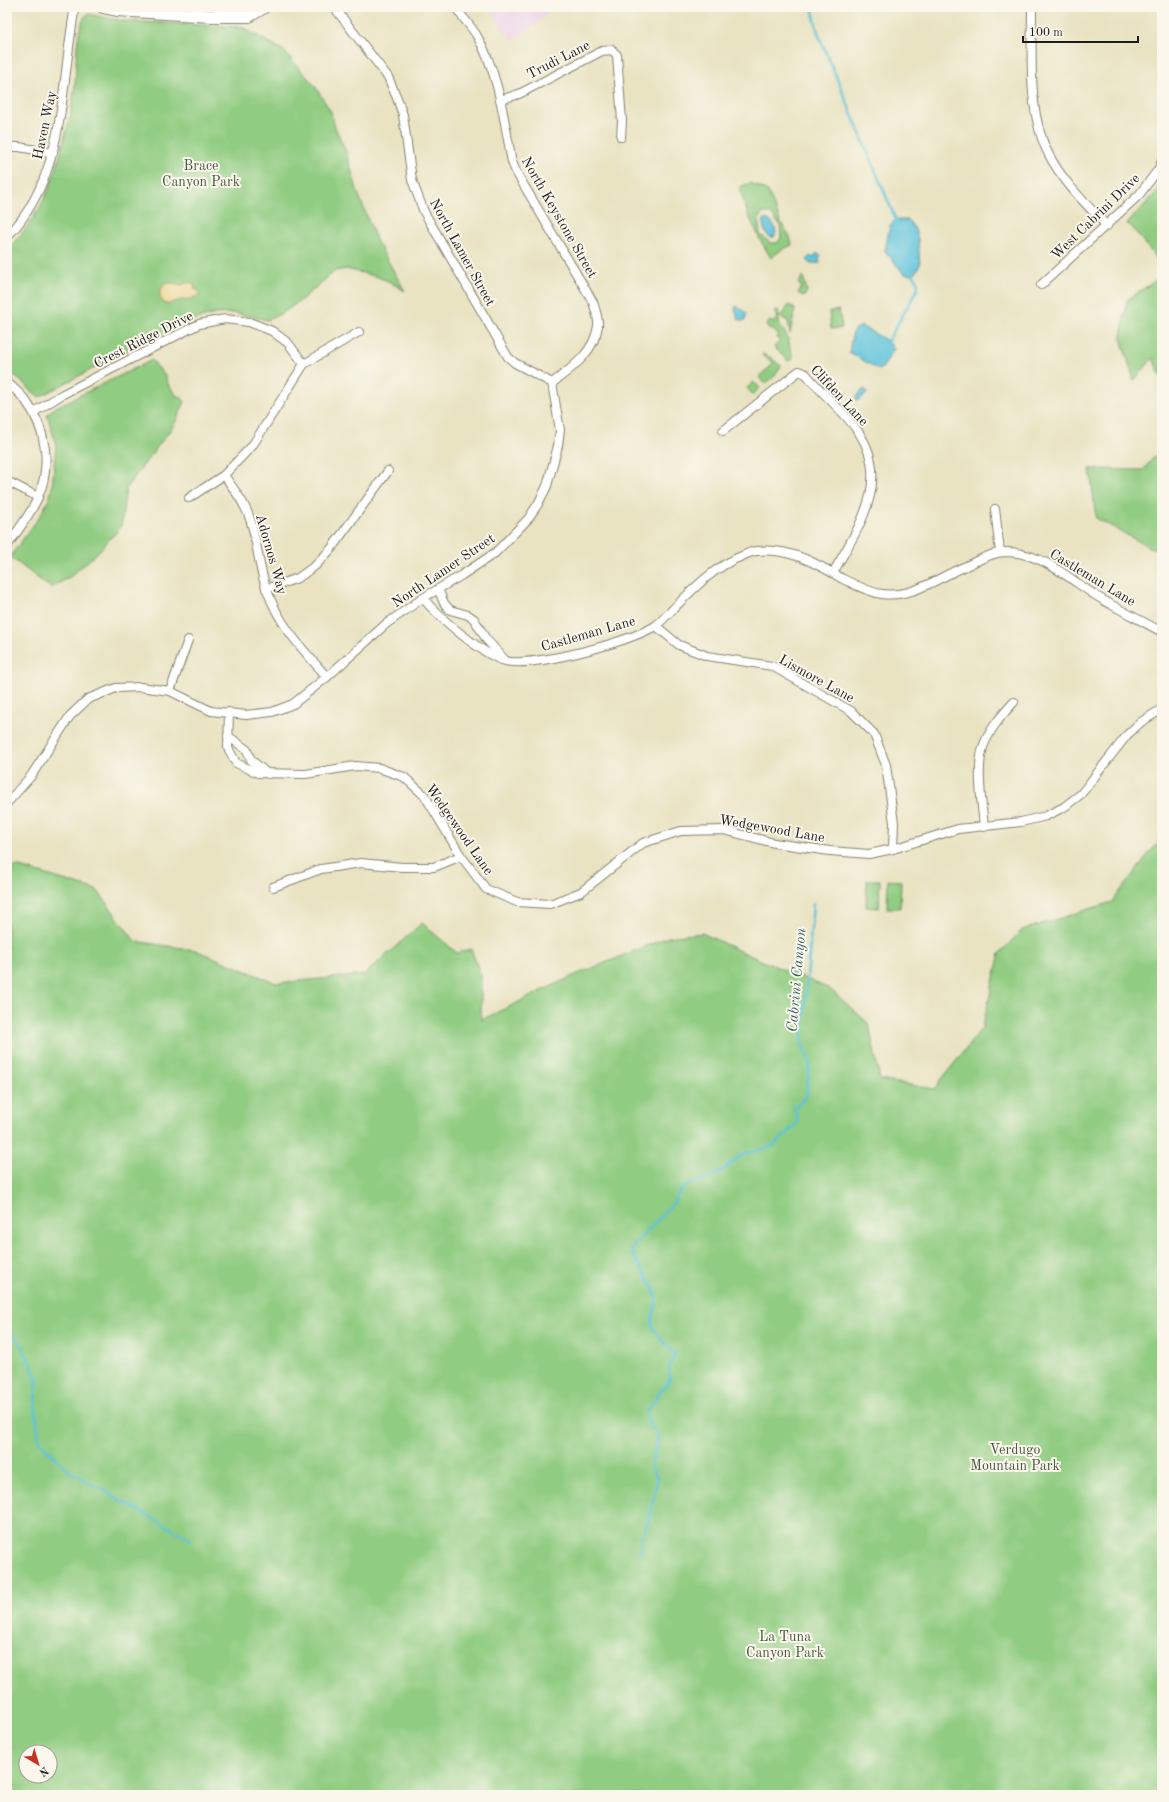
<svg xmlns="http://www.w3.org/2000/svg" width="1169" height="1802" font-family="'Old Standard TT',serif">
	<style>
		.built { fill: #ecd1ea }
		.green { fill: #90cc81; stroke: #56744e; fill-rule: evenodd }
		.sand { fill: #eeda9e; stroke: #857b5d }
		.water { fill: #5dc3db; stroke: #3c707c }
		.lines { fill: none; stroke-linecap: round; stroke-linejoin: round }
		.stream { stroke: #5dc3db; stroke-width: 2.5 }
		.street-casing { stroke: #82806f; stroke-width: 10 }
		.secondary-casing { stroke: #82806f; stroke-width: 14 }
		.street { stroke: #fff; stroke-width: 8 }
		.secondary { stroke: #fff; stroke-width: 12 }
		.labels { text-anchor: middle; stroke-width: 4; stroke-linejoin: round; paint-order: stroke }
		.street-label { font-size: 14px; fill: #1c1c1c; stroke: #fbf7ec }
		.park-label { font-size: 14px; fill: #455a3f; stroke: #fbf7ec }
		.water-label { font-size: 15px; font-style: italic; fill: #365f68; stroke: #fbf7ec }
	</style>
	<rect width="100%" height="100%" fill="#fbf7ec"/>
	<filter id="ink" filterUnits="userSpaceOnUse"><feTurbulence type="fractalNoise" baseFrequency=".025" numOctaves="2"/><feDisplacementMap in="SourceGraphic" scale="8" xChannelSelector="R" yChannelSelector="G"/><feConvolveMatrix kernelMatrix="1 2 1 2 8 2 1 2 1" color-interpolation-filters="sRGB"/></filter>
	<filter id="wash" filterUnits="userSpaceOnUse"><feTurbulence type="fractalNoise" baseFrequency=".012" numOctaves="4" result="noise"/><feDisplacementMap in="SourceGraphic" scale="16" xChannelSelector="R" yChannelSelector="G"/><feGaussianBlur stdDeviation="0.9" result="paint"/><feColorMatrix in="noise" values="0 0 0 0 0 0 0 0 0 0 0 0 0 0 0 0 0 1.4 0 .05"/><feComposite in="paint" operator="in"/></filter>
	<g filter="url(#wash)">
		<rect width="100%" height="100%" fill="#e9e3c2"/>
		<path class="built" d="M488,7h69l-44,34z"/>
		<g class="green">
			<path d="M88,14l36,7 118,6 41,23 32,36 16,26 4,15 11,25 12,41 18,47 29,51 -17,-10 -13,-5 -29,-7 -11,2 -34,29 -17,12 -16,8 -34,-7 -19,1 -25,7 -50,23 -101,53 -32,-28v-119c35,-37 47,-66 58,-115 5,-17 9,-35 10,-53 2,-21 0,-48 10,-66z"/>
			<path d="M750,183l18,8 13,32 -2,1 -9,-11h-7l-5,6 2,15 -2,1 -11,-23 -7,-23v-2z"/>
			<path d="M1162,186v80l-31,-40 -4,-2z"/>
			<path d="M782,224l8,13 2,8 -11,5 -10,8 -13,-22 3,-1 9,8h7l4,-5 -1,-13z"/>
			<path d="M803,276l4,15 -3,6 -6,-4 4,-6 -4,-3z"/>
			<path d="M1162,276v104l-9,-22 -19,22 -13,-42 6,-38z"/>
			<path d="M789,305l6,4 -5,25 -2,-13 -9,-5v8l8,12 6,23 -5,2 -14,-14 6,-6 -3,-3 2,-3 -13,-9 4,-5 3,2 5,-7 -4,-3 3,-4 2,2 -1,3 4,2z"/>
			<path d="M839,310l3,18 -11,1 -2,-17z"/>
			<path d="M763,354l5,3 1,-1 12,10 -6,10 -10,8 -6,-7 15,-14 -12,-8z"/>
			<path d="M152,360l13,16 4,10 7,9 5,2 4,5 -11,23 -48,63 -5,39 -25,27 -25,22 -20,12 -41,-31 30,-41 10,-19 2,-10 4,-42 -9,-31 9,-7z"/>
			<path d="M753,382l7,6 -7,7 -6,-7z"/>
			<path d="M1162,448v106l-66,-36 -6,-49 53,1z"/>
			<path d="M1162,839v956h-1155v-924l10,-5 80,24 38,51 60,9 81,33 88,-8 58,-52 35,30 14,-4 10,27v44l92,-44 95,-39 34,-4 44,21 84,35 39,35 11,56 54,9 48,-61 18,-75 22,-23 90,-28 38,-50zM26,1752h24v24h-24z"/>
			<path d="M867,880h13l-1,28 -13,-1z"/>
			<path d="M888,880l13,1 -1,27h-13z"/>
		</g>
		<path class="sand" d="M188,282l6,2 1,5 5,3c-4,9 -14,6 -23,9 -5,1 -7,4 -12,3l-5,-6v-8l6,-7h8l8,2z"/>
		<g class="water">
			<path d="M764,219l5,1c5,4 9,11 5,17l-3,1c-6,-4 -9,-11 -7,-19z"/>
			<path d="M896,220h12l7,9 3,10 2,26 -6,10 -10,-1 -19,-23 5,-26z"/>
			<path d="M817,253l4,3 -2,3 1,4 -10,1 -3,-5 3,-3 4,2z"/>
			<path d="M736,306l11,7 -2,7 -3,1 -4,-2 -3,-10z"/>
			<path d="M861,326l27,15 6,8 -11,18 -4,3 -30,-18 4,-21z"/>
			<path d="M865,389l2,5 -10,7 -1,-4 5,-6z"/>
		</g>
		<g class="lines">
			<g class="stream">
				<path d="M812,7l6,26 78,187"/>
				<path d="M888,341l29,-51 1,-6 -4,-9"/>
				<path d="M7,1329l14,15 16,34 -2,28 4,35 30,30 122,69"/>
				<path d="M640,1553l2,-15 9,-25 6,-34 -6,-14 8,-29 -11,-14 -1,-12c9,-10 14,-21 23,-30l-1,-12 6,-14c-6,-6 -24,-23 -23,-32 0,-13 8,-15 3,-30 -6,-16 -19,-27 -24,-43l43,-47c11,-27 31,-17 49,-32 9,-6 11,-11 22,-16 9,-4 22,-4 29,-9 9,-6 14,-15 23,-21v-7l-3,-9 12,-11 4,-34 -8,-20 11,-139"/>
			</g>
		</g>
	</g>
	<g filter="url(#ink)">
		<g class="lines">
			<g class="street-casing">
				<g id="street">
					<path d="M455,7c7,10 16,19 22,29 22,38 27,84 35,126l4,10 77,130c2,7 6,17 5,24 -4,27 -26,42 -46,57"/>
					<path d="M1032,7c0,46 -5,106 17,148 14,27 37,49 58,71"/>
					<path d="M500,100l19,-6 83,-43 10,-1 5,5 5,66 -1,16"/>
					<path d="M7,147h12l34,6"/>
					<path d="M7,237c60,-62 53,-151 68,-230"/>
					<path d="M1041,285l98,-90 19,-25 4,-9"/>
					<path d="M7,382c6,6 14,12 19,19 20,28 26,64 12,96 -7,17 -20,33 -31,49"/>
					<path d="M34,412l29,-18 136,-70 26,-5 24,3 23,9 16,12 16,21"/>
					<path d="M723,431l76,-60 7,3c16,20 37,36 51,56 36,50 1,98 -24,143"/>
					<path d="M224,475c9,13 21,28 26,44 8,23 8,49 17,71 12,35 36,60 60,87"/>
					<path d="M7,481l31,16"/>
					<path d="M189,498l35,-23 28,-29 52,-82 55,-32"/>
					<path d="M995,509l5,43"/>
					<path d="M266,589l32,-11 18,-13 15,-16 57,-78"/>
					<path d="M438,589l6,14 6,7 18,5 6,4 12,20 19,21"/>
					<path d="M423,598c14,18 60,57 82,63 27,7 125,-19 150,-35 6,-4 12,-11 18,-17 21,-21 41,-42 69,-53 5,-2 10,-5 15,-5 32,-4 60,13 86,28 13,6 25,13 39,15 31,4 55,-16 82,-27 13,-6 28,-15 43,-15 38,1 65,30 96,48 19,11 39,21 59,32"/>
					<path d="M656,626l23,19 28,11 65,10 79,45 23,23 12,31 8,58 -1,26"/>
					<path d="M170,691l18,-51"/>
					<path d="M229,712l-1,36 8,15 22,10 48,1 49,-8 24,2 25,9 21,19 36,60 25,33 31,13 33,2 31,-12 62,-49 38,-12 43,-1 50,13 56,8 39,3 24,-5 65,-20 63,-7 25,-6 18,-9 17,-13 46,-59 14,-13 21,-13"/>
					<path d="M228,736l19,14 4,10 17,14"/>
					<path d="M7,803l24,-27 39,-60 18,-17 28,-11 24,-1 30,4 41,20 35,4 26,-3 21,-8 34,-27 59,-53 37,-26 39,-23 33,-22 33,-34 10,-15 9,-18 11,-40 2,-16 -8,-47 -37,-20 -7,-6 -84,-145 -12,-32 -9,-65 -6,-17 -9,-21 -54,-70"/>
					<path d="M984,827c-2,-24 -9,-63 1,-85 7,-16 18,-28 29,-40"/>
					<path d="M273,887l48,-18 40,-6 41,4h32l27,-11"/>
				</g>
			</g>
			<g class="secondary-casing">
				<path id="secondary" d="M103,7l14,3 96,6h36l15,-9"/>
			</g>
			<use href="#street" class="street"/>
			<use href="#secondary" class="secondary"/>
		</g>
	</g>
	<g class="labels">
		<g class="street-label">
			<text transform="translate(558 59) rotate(-27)" y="5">Trudi Lane</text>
			<text transform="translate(44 125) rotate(-78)" y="5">Haven Way</text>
			<text transform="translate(1095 216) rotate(-44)" y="5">West Cabrini Drive</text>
			<text transform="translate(560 217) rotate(60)" y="5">North Keystone Street</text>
			<text transform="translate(463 252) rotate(61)" y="5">North Lamer Street</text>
			<text transform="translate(143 339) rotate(-27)" y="5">Crest Ridge Drive</text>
			<text transform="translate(840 395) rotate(47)" y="5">Clifden Lane</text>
			<text transform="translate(272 554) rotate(74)" y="5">Adornos Way</text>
			<text transform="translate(443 570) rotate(-34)" y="5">North Lamer Street</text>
			<text transform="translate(1093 577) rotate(31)" y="5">Castleman Lane</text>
			<text transform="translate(588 633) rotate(-16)" y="5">Castleman Lane</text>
			<text transform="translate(817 678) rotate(29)" y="5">Lismore Lane</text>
			<text transform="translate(772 828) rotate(10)" y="5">Wedgewood Lane</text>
			<text transform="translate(460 829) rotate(55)" y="5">Wedgewood Lane</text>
		</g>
		<g class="park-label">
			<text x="201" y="170">Brace<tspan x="201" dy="16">Canyon Park</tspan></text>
			<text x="1015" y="1454">Verdugo<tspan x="1015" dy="16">Mountain Park</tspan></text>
			<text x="785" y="1641">La Tuna<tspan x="785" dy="16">Canyon Park</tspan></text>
		</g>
		<g class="water-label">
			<text transform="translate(796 980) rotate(-85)" y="5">Cabrini Canyon</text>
		</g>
	</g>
	<rect width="1169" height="1802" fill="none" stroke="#fbf7ec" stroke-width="24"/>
	<g transform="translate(38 1764) rotate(142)"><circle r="19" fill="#fbf7ec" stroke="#a29f99"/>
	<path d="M0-3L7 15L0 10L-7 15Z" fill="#c8321e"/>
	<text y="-6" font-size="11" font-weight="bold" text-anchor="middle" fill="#1c1c1c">N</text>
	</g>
	<path d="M1023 36v6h115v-6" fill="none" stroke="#1c1c1c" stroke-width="2"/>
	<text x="1029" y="36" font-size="12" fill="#1c1c1c" stroke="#fbf7ec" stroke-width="3" paint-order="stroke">100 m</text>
</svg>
